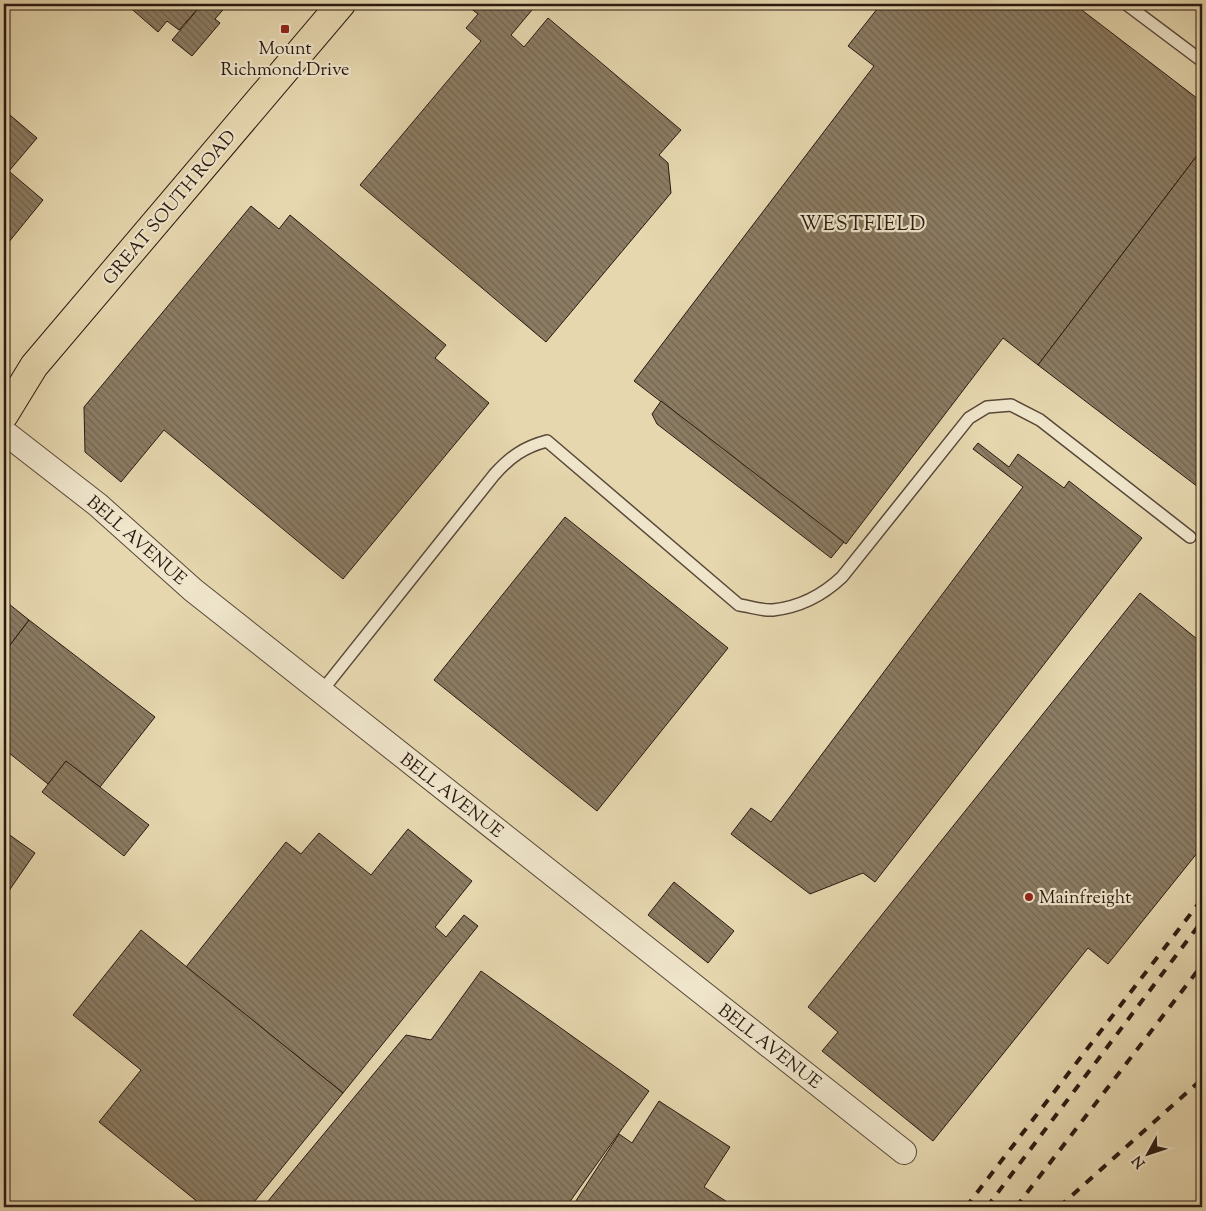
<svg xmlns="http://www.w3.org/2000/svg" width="1206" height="1211" font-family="'Sorts Mill Goudy',serif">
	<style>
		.building { fill: url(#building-back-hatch); stroke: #291911 }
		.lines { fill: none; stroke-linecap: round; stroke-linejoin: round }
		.service-casing { stroke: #584838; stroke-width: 14 }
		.minor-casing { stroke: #584838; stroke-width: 26 }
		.primary-casing { stroke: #291911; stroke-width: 30 }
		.service { stroke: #efe5cb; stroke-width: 11 }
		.minor { stroke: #efe5cb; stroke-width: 24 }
		.primary { stroke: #e6d7af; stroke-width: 28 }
		.rail { stroke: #291911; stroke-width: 4; stroke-dasharray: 9 9; stroke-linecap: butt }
		.poi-dot { fill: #8f2418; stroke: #efe5cb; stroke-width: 2 }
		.labels { text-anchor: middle; stroke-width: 4.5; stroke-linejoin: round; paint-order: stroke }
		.poi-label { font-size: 18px; fill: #291911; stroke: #efe5cb }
		.street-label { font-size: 18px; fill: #291911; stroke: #efe5cb }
		.quarter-label { font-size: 20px; letter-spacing: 1px; fill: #291911; stroke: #efe5cb }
	</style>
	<defs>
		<pattern id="building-back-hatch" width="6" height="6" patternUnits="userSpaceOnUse" patternTransform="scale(1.25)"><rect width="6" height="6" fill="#8b7c63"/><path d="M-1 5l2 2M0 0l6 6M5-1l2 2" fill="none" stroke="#726550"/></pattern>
	</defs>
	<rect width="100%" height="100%" fill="#e6d7af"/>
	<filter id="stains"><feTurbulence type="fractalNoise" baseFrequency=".004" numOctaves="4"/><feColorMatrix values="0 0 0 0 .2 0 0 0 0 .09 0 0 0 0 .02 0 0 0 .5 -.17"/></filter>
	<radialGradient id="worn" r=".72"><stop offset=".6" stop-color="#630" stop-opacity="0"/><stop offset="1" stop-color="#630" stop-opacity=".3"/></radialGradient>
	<g class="building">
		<path d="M126,4h76l-23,26 -12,-9 -9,11z"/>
		<path d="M202,4h26l-13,15 5,4 -28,33 -20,-16z"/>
		<path d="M465,4h59l8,6 -21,25 13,12 24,-29 133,112 -22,25 9,8 3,30 -125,149 -186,-157 121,-144 -15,-13 12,-14z"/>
		<path d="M881,4h193l128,98v47l-164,216 -35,-27 -157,206 -212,-163 240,-315 -26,-20z"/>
		<path d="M4,110l33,28 -28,33 -5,-4z"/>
		<path d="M1202,149v341l-164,-125z"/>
		<path d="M4,167l39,33 -39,48z"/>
		<path d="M251,206l28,23 11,-14 156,130 -11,13 54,45 -146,176 -179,-149 -43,52 -36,-30 -1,-45z"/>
		<path d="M661,401l183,141 -13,16 -174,-134 -5,-10z"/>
		<path d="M978,443l31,24 9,-13 46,34 5,-7 73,57 -267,344 -12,-9 -53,21 -79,-60 20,-26 20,14 252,-335 -50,-38z"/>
		<path d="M565,517l163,131 -131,163 -163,-131z"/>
		<path d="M1140,593l62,50v204l-94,117 -20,-16 -155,193 -111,-90 16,-19 -30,-25z"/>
		<path d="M4,600l25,20 -25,33z"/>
		<path d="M29,620l126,97 -55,70 -34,-26 -18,23 -44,-35v-96z"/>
		<path d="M66,761l83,64 -25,31 -82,-64z"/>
		<path d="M408,829l64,52 -37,46 11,10 18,-22 14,11 -135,167 -157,-126 100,-125 15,12 18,-21 52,42z"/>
		<path d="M4,831l31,22 -31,45z"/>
		<path d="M674,882l60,49 -26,32 -60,-48z"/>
		<path d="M141,930l202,163 -93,114h-46l-105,-85 42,-52 -68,-55z"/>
		<path d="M481,971l168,120 -83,116h-303l143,-172 25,5z"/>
		<path d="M659,1101l71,46 -26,40 31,20h-163l47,-73 13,9z"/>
	</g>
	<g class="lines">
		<g class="service-casing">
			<g id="service">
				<path d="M1126,4l76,57"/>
				<path d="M321,692l173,-217c16,-18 30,-28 53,-34l192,164c10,1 23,6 34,5 27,-3 50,-15 69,-33l127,-159 18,-11 24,-2 29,15 150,117"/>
			</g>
		</g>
		<g class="minor-casing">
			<path id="minor" d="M4,432l94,73 95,85 711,562"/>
		</g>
		<g class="primary-casing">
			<path id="primary" d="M4,415l30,-49 307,-362"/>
		</g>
		<use href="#service" class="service"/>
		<use href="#minor" class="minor"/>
		<use href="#primary" class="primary"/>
		<g class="rail">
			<path d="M966,1207l236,-308"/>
			<path d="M987,1207l215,-286"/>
			<path d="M1016,1207l186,-242"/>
			<path d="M1059,1207l143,-128"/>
		</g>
	</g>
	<g class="poi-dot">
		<rect x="280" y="24" width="10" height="10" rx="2.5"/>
		<circle cx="1029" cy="897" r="5"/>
	</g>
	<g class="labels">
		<g class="poi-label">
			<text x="285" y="54">Mount<tspan x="285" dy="21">Richmond Drive</tspan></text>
			<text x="1039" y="903" text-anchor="start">Mainfreight</text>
		</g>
		<g class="street-label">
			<text transform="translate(169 207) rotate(-50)" y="6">GREAT SOUTH ROAD</text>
			<text transform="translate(137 540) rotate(41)" y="6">BELL AVENUE</text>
			<text transform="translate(452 795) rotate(38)" y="6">BELL AVENUE</text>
			<text transform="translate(770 1046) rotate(38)" y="6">BELL AVENUE</text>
		</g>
		<g class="quarter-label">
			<text x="863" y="230">WESTFIELD</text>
		</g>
	</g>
	<rect width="1206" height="1211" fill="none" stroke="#e6d7af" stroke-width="20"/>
	<rect x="5" y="5" width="1196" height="1201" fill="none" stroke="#291911" stroke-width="2.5"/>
	<rect x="10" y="10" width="1186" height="1191" fill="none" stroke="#291911"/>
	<g transform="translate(1148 1154) rotate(230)" stroke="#efe5cb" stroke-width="4" paint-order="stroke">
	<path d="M0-4L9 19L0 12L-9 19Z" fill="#291911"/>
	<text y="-8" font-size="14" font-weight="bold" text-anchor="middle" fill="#291911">N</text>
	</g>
	<rect width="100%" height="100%" filter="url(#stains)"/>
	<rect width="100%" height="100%" fill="url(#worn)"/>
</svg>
